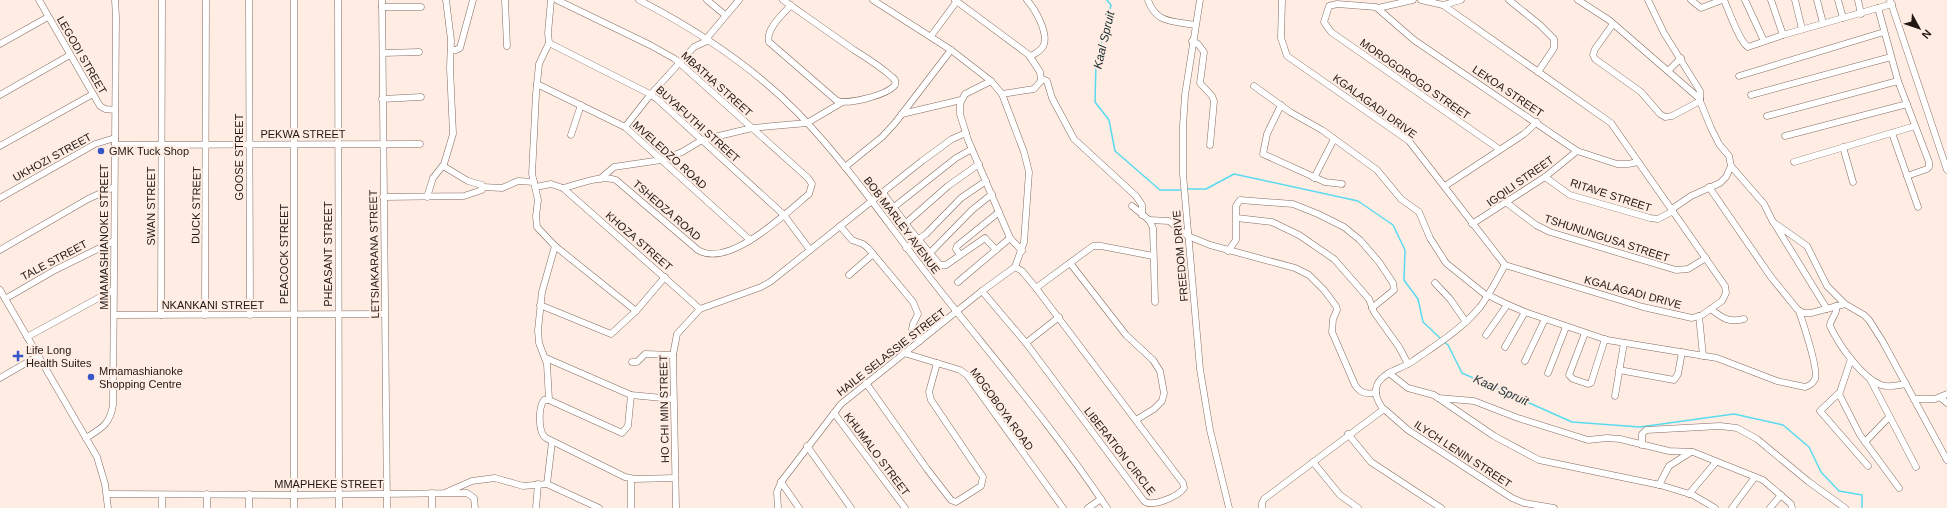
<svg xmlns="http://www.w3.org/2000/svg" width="1947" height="508" font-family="Helvetica,sans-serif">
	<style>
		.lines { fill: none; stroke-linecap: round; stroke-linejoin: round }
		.stream { stroke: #59dbef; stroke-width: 1.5 }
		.minor-casing { stroke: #806c62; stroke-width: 7 }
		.minor { stroke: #fff; stroke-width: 6 }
		.poi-dot { fill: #3656c7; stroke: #ffece3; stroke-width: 1.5 }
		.labels { text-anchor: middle; stroke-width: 4; stroke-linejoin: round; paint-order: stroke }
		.street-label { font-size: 11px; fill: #201814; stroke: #ffece3 }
		.poi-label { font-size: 11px; fill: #201814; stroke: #ffece3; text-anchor: start }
		.water-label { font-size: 12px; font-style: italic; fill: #192f33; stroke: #ffece3 }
	</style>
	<rect width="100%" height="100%" fill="#ffece3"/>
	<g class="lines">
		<g class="stream">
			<path d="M1107,0l4,5 -15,59 -1,38 14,18 6,31 45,39h22"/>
			<path d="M1186,189h20l28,-15 124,27 35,24 12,25 -1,30 14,19 5,23 18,17"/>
			<path d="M1444,342l4,3 14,28 110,49 68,5 94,-13 49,11 26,22 12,25 18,19 23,4v13"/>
		</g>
		<g class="minor-casing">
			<g id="minor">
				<path d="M39,0l61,106 5,3 10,1"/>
				<path d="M249,0l1,315"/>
				<path d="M294,0v508"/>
				<path d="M338,0l1,508"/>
				<path d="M382,0l5,508"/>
				<path d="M505,0l2,46"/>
				<path d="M551,0l-3,33 1,10 -10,21 -3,30 -4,80 6,26 -2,16 1,11 18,19 81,65"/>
				<path d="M557,0l93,45 25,14 133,119 4,6 -3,10c-23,19 -80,75 -111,56l-82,-70c-16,-6 -38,5 -53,8"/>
				<path d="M639,0c58,30 113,66 159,113 54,56 98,123 147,184 55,69 113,137 162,211"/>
				<path d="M707,0l18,15"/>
				<path d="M783,0c24,17 47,33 71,50 13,8 27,17 38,27 3,2 4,5 3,8 -8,10 -49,21 -59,15l-67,-58c-4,-12 14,-28 22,-37"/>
				<path d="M955,0l74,55 11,17 1,9 -7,8 -32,5"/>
				<path d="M1027,0c8,9 21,32 17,44 -1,6 -9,9 -14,13"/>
				<path d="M1148,0c8,24 26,21 47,25"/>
				<path d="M1200,0l-15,95 -2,31v48l17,195 10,61 19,78"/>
				<path d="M1282,0l-1,38 6,18 122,85 96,124 138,42 49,11 10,-3 20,-14 4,-8 -1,-7 -114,-163 -168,-118"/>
				<path d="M1421,0l22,5 18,-5"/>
				<path d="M1509,0l31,25 14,14v9l-16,24"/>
				<path d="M1578,0l31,20 91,79"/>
				<path d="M1648,0l16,33 36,58v10l11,27 8,16 10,12 2,10 -5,11 -6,6 -29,13 -19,13"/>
				<path d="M1691,0l10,8 21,-8"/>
				<path d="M1724,0c5,11 15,41 24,47l35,-12 109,-31"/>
				<path d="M1745,0l19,41"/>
				<path d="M1771,0l12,35"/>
				<path d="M1795,0l7,29"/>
				<path d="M1817,0l6,23"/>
				<path d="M1838,0l5,18"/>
				<path d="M1858,0l3,14"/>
				<path d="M1890,0l57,170"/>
				<path d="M382,7h39"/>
				<path d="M1378,8l35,-8"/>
				<path d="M1878,8l20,73 31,81v5l-2,2 -20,7"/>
				<path d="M1613,24l-18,25 -2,6 2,4 46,33 19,22 5,3 7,-1 28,-15"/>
				<path d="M931,36l26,-35"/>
				<path d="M707,38l32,-38"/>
				<path d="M1192,41l6,3 6,8 -4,31 12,13 2,5 -4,44"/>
				<path d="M549,43l99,50 9,6 127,116 26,35"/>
				<path d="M0,44l48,-27"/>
				<path d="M451,50h5l4,-2 13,-48"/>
				<path d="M383,53l36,-1"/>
				<path d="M1668,71l13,-13"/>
				<path d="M1739,76l145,-44"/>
				<path d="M1042,79l5,2 5,17 22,41 62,57 6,9v10"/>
				<path d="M991,81l-26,13 -5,10v10l8,26 42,98 12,13"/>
				<path d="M537,84l88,43 125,113"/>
				<path d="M1254,86l36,26 32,18 55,40 24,29 18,13 11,26 16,25 41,33"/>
				<path d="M0,95l70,-40"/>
				<path d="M1751,95l140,-38"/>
				<path d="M382,99l39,-2"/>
				<path d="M1281,105l-14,29 -4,20 62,28 17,2"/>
				<path d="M902,114l59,-14"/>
				<path d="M1767,116l131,-35"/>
				<path d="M625,127l26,-33 43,-47 15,-7"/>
				<path d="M1892,133l26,74"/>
				<path d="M571,135l10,-30"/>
				<path d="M1785,136l122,-32"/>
				<path d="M115,145l305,-1"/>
				<path d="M0,146l93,-52"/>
				<path d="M1843,147l10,35"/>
				<path d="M1499,149l-168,-117 -7,-10 5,-16 8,-2 39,3 38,33 163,111 40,13h11l10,-2"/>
				<path d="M1794,162l121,-36"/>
				<path d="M1731,166l33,38 9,18 34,24 20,40 18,18 19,11 5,5 14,22 64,118"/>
				<path d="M845,167l37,-30 13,-14 56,-73"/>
				<path d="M1545,177l25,18 80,23 8,1 15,-8"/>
				<path d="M1314,178l20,-39"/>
				<path d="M600,179l14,-12 47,-7 21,-8 20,-12 50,-12 55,-5 34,-20"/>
				<path d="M1445,186l79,-52 13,-12"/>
				<path d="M483,187l19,1 16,-7 16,1"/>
				<path d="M536,187l15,-3 12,4 137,121"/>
				<path d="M1709,187l62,90 26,32 6,4h8l34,-9"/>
				<path d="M883,193l29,39 28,33h6l39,-27 11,12"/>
				<path d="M383,197l81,-1 18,-6v-5l-14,-4 -25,-15"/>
				<path d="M427,197l6,-19 11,-14 9,-30 -3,-66 1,-28 -5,-40"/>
				<path d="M0,198l95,-54 20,-6"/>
				<path d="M1507,203l29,22 14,7 126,38 12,-1 18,-11"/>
				<path d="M1132,206l17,14 4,8 2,74"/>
				<path d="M894,207l62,-49 16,-9"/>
				<path d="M1237,218l35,4 27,13 35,24 35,40 5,13 25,35 9,17"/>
				<path d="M1149,220l20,1 19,15 22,9 85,23 14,7 15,15 12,16 1,4 -4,9 -1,13 23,53c6,9 12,9 21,8"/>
				<path d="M906,223l42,-37 31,-22"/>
				<path d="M1774,223l53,86"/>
				<path d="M1472,224l73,-47 32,-26"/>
				<path d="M840,226l12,14 11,4 5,4 45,54 5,12 -5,10 -1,5 8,12"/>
				<path d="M906,248l20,-14 35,-36 25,-17"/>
				<path d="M0,250l88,-51 26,-12"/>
				<path d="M1228,251l8,-11v-34l4,-6 53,4 25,10 26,13 16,13 19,22 14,21 1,7 -22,18"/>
				<path d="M931,252l41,-42 20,-16"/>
				<path d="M960,255l-4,-6 1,-3 42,-34"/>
				<path d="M1070,263l56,72 27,25 7,11 4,22 -2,8 -8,8 -18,11"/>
				<path d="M849,275l24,-21"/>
				<path d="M958,282l52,-44"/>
				<path d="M1435,283l15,16 16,23"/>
				<path d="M1036,288l57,-42h8l52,10"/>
				<path d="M0,290l97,167 8,27 3,24"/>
				<path d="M982,291l44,52 118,158c8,7 35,-5 40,-13l-1,-5 -147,-195 -14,-17 -7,-4"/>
				<path d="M1488,295l16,8 21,9 82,28 110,18 60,23 28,6c4,-1 8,-4 10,-8 4,-9 -12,-56 -16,-68"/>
				<path d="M5,299l50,-29 59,-29"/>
				<path d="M540,305l71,29 25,-23 29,-34"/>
				<path d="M1836,306c2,9 -6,12 -6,20 9,19 31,51 51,59 8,3 18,0 25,-1"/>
				<path d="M1711,309c11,9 18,14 33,10"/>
				<path d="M114,315l270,-1"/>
				<path d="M161,315l1,-315"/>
				<path d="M205,315l1,-315"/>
				<path d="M1699,316l4,40"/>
				<path d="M1585,333l-16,42 4,4 15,5 3,-1 14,-44"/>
				<path d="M1486,335l21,-30"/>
				<path d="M27,337l86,-47"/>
				<path d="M1026,343l33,-26"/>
				<path d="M1505,347l20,-35"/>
				<path d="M904,353l56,17 7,5 96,133"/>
				<path d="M546,358l85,37 42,4"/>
				<path d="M1851,359l-11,33 -20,19 48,55"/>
				<path d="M1525,361l20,-42"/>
				<path d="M632,362h5l8,-8 28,1"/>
				<path d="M1619,370l55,10 4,-6 4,-22"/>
				<path d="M1389,373l19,15 26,7 60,41 45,24 121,25 33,10 22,13"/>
				<path d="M1548,373l18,-46"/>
				<path d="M0,378l38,-22"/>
				<path d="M1870,379l46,88"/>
				<path d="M866,383l61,86 24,31 5,2 25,-16 2,-9 -52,-77 -2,-8 8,-29"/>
				<path d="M1839,394l21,41 39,53"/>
				<path d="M1615,396l9,-53"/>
				<path d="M1438,398l36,3 44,17 70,22 19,-2 13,1 49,12 24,1 70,28 28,24 1,4"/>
				<path d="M1941,398l6,5"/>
				<path d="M1914,399h21l12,-5"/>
				<path d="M549,400h-5c-6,8 -6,33 2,38l79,39 10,2 40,-1"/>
				<path d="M549,400l-2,-36 -8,-21 -1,-13 4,-38 13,-46"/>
				<path d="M549,400l73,33 6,-7 3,-31"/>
				<path d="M1383,409c-5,-7 -10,-17 -5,-26 7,-12 24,-14 35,-22 23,-16 49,-32 67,-54 10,-13 17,-28 25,-42"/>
				<path d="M834,413l71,95"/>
				<path d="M1348,434l23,28 70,46"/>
				<path d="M86,438c16,-10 24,-14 27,-33l3,-388 -1,-17"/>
				<path d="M1865,442l24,-25"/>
				<path d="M1642,445v-11l4,-4 74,-4 17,2 20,11 52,43 36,26"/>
				<path d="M807,446l44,62"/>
				<path d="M1313,462l27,33 18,13"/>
				<path d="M781,482l18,26"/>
				<path d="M547,484l5,-42"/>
				<path d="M1659,485l10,-19 22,-14"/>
				<path d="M447,492l25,-11 23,-3 28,8 24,-2 52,24"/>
				<path d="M432,493v15"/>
				<path d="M107,494l187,1 173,-2 7,5 1,10"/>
				<path d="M249,494v14"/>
				<path d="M1689,494l27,-32"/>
				<path d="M162,495v13"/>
				<path d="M207,508v-14"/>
				<path d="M536,508l2,-24"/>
				<path d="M631,508v-29"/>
				<path d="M676,508l-3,-153 4,-21 23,-25 61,-22 9,-5 152,-121 30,-22 14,-6"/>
				<path d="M778,508l-1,-16 4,-10 60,-78 141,-113 33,-24 9,-25 5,-70 -5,-20 -22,-58 -11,-13 -40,-31 -78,-50"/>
				<path d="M1088,508l13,-9"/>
				<path d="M1262,508v-5l2,-4 120,-90 24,21 104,68 12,5 30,5"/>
				<path d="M1732,508l23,-31"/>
				<path d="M1770,508l11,-13"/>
			</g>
		</g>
		<use href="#minor" class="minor"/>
	</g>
	<g class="poi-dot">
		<circle cx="101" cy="151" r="4"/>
		<path d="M16 350h4v4h4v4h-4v4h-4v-4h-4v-4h4z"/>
		<circle cx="91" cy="377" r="4"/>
	</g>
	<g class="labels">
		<g class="street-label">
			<text transform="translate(82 55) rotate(60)" y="4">LEGODI STREET</text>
			<text transform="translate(1415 79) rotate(35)" y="4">MOROGOROGO STREET</text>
			<text transform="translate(717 84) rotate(42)" y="4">MBATHA STREET</text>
			<text transform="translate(1508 91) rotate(34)" y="4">LEKOA STREET</text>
			<text transform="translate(1375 106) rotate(36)" y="4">KGALAGADI DRIVE</text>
			<text transform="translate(698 124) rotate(42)" y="4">BUYAFUTHI STREET</text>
			<text x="303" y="138">PEKWA STREET</text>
			<text transform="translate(670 155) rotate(42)" y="4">MVELEDZO ROAD</text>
			<text transform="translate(52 157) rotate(-29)" y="4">UKHOZI STREET</text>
			<text transform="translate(239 157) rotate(-90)" y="4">GOOSE STREET</text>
			<text transform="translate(1520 181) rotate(-35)" y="4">IGQILI STREET</text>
			<text transform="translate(1611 195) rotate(18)" y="4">RITAVE STREET</text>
			<text transform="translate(196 205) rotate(-89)" y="4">DUCK STREET</text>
			<text transform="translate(151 206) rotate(-90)" y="4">SWAN STREET</text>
			<text transform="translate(667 210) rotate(41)" y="4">TSHEDZA ROAD</text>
			<text transform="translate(902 225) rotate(53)" y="4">BOB MARLEY AVENUE</text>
			<text transform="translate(104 237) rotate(-90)" y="4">MMAMASHIANOKE STREET</text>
			<text transform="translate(1607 238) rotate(18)" y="4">TSHUNUNGUSA STREET</text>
			<text transform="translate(639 241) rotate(41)" y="4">KHOZA STREET</text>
			<text transform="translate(284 254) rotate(-90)" y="4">PEACOCK STREET</text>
			<text transform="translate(328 254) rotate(-90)" y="4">PHEASANT STREET</text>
			<text transform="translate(374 254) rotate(-91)" y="4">LETSIAKARANA STREET</text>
			<text transform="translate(1180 256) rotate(-95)" y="4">FREEDOM DRIVE</text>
			<text transform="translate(54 260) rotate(-28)" y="4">TALE STREET</text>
			<text transform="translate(1633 292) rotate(15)" y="4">KGALAGADI DRIVE</text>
			<text x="213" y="309">NKANKANI STREET</text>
			<text transform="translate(891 352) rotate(-38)" y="4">HAILE SELASSIE STREET</text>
			<text transform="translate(664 409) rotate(-91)" y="4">HO CHI MIN STREET</text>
			<text transform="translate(1002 409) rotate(54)" y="4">MOGOBOYA ROAD</text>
			<text transform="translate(1120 451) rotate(52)" y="4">LIBERATION CIRCLE</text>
			<text transform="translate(877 454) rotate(53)" y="4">KHUMALO STREET</text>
			<text transform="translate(1463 454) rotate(33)" y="4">ILYCH LENIN STREET</text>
			<text x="329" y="488">MMAPHEKE STREET</text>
		</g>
		<g class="poi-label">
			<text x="109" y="155">GMK Tuck Shop</text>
			<text x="26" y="354">Life Long<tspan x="26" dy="13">Health Suites</tspan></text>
			<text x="99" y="375">Mmamashianoke<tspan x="99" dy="13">Shopping Centre</tspan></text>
		</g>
		<g class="water-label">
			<text transform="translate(1104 40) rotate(-77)" y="4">Kaal Spruit</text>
			<text transform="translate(1501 390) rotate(24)" y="4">Kaal Spruit</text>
		</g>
	</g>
	<g transform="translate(1919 28) rotate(130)" stroke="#ffece3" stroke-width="3" paint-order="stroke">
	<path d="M0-3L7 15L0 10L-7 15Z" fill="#201814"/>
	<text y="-6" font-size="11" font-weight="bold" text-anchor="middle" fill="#201814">N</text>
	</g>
</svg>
